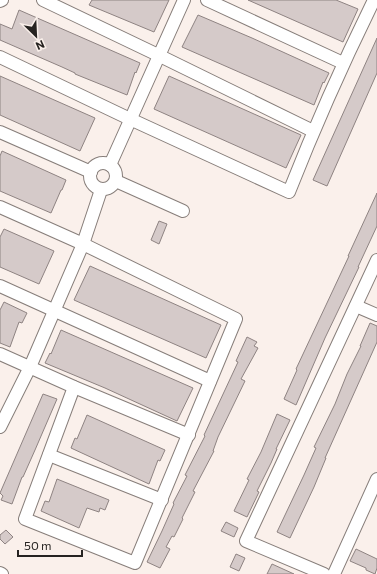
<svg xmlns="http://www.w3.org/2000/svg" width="377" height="574" font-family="Commissioner,sans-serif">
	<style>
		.building { fill: #d5cac9; stroke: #8e8382 }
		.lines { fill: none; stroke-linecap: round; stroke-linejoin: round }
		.minor-casing { stroke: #877e7a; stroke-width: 14 }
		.minor { stroke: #fff; stroke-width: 12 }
	</style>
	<rect width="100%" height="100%" fill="#faf0eb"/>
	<g class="building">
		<path d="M92,0h77l-15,32 -65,-27z"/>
		<path d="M248,0h88l22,9 -15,33z"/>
		<path d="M19,10l121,53 -4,10 -1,-1 -8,23 -52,-21v-1l-13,-6 -62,-27v-16l12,5z"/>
		<path d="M198,15l54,23 77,35 -5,10 -1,-1 -9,23 -132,-58z"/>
		<path d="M377,38v35l-50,113 -14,-6z"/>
		<path d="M0,76l95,42 -15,33 -80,-36z"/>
		<path d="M169,76l132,59 -15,33 -132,-59z"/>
		<path d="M2,151l64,29 -4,10h-1l-10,23 -51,-22v-35z"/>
		<path d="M377,193v33l-19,41h1l-34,71 -29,67 -12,-6 13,-29 -1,-1 53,-113h-1z"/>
		<path d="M159,221l8,3 -8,20 -8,-4z"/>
		<path d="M4,229l50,22 -15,33 -39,-17v-30z"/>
		<path d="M90,266l131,59 -15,33 -132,-58z"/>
		<path d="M4,302l23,11 -5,10 -3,-1 -9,25 -10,-4v-33z"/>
		<path d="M370,323l7,3v16l-52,116h1l-12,29 -24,51 -13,-6 27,-57 12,-27 -2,-1 21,-43 12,-30 14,-28h-1z"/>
		<path d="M61,330l132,58 -16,33 -72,-33 -60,-25 5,-10 1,1z"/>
		<path d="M247,337l10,5 -3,4 4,2 -17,31 4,2 -27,56 -5,14h1l-21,40 2,1 -13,26 1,1 -9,18 -2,-1 -6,11 4,2 -10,19 -13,-6 15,-31 12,-27 -1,-1 14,-27 -2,-1 20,-39 -1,-1 34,-73 -2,-1z"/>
		<path d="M43,394l14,5 -22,51 -12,27h-1l-10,27 -11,-4 2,-4 -3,-3z"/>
		<path d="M277,414l13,6 -14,29h1l-6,14 -14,28 2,1 -12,25 -13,-6 15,-31 -2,-1 14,-27z"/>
		<path d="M87,415l78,35 -5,11 -2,-1 -9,24 -78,-36 4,-10 2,1z"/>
		<path d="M57,479l52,21 -4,10 -5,-2 -1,4 -12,-4 -8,20 -38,-17 4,-10 4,1z"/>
		<path d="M226,522l12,6 -4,9 -13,-6z"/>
		<path d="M6,530l7,7 -8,7 -5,-5v-4z"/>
		<path d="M356,549l21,10v9l-2,6 -9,-4v-2l-16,-7z"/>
		<path d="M236,554l9,4 -6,13 -9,-4z"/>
		<path d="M272,564l22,10h-27z"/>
	</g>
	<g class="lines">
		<g class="minor-casing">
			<g id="minor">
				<path d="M43,0l115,55 155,76"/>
				<path d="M207,0l136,63"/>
				<path d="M0,1l2,-1"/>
				<path d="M0,57l130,62 159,73c26,-66 54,-129 85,-192"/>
				<path d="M0,132l91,40"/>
				<circle cx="103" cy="176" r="13"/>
				<path d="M110,165l74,-165"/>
				<path d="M116,181l67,30"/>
				<path d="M0,207l83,37 153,75 -101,244 -110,-44 49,-132"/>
				<path d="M0,286l210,95"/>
				<path d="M356,306l21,9"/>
				<path d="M0,354l74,33 115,48"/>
				<path d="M0,427l30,-60 53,-123 18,-54"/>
				<path d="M49,455l113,45"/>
				<path d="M0,573l2,1"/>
				<path d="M324,574l-78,-33 131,-281"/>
				<path d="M334,574l43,-95"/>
			</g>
		</g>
		<use href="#minor" class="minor"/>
	</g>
	<g transform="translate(36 36) rotate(156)" stroke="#faf0eb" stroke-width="3" paint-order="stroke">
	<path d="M0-3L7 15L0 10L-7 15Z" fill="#262321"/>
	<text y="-6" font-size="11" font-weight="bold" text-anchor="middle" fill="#262321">N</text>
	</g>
	<path d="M18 550v6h64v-6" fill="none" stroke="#262321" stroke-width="2"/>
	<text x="24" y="550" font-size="12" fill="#262321" stroke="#faf0eb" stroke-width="3" paint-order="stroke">50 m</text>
</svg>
